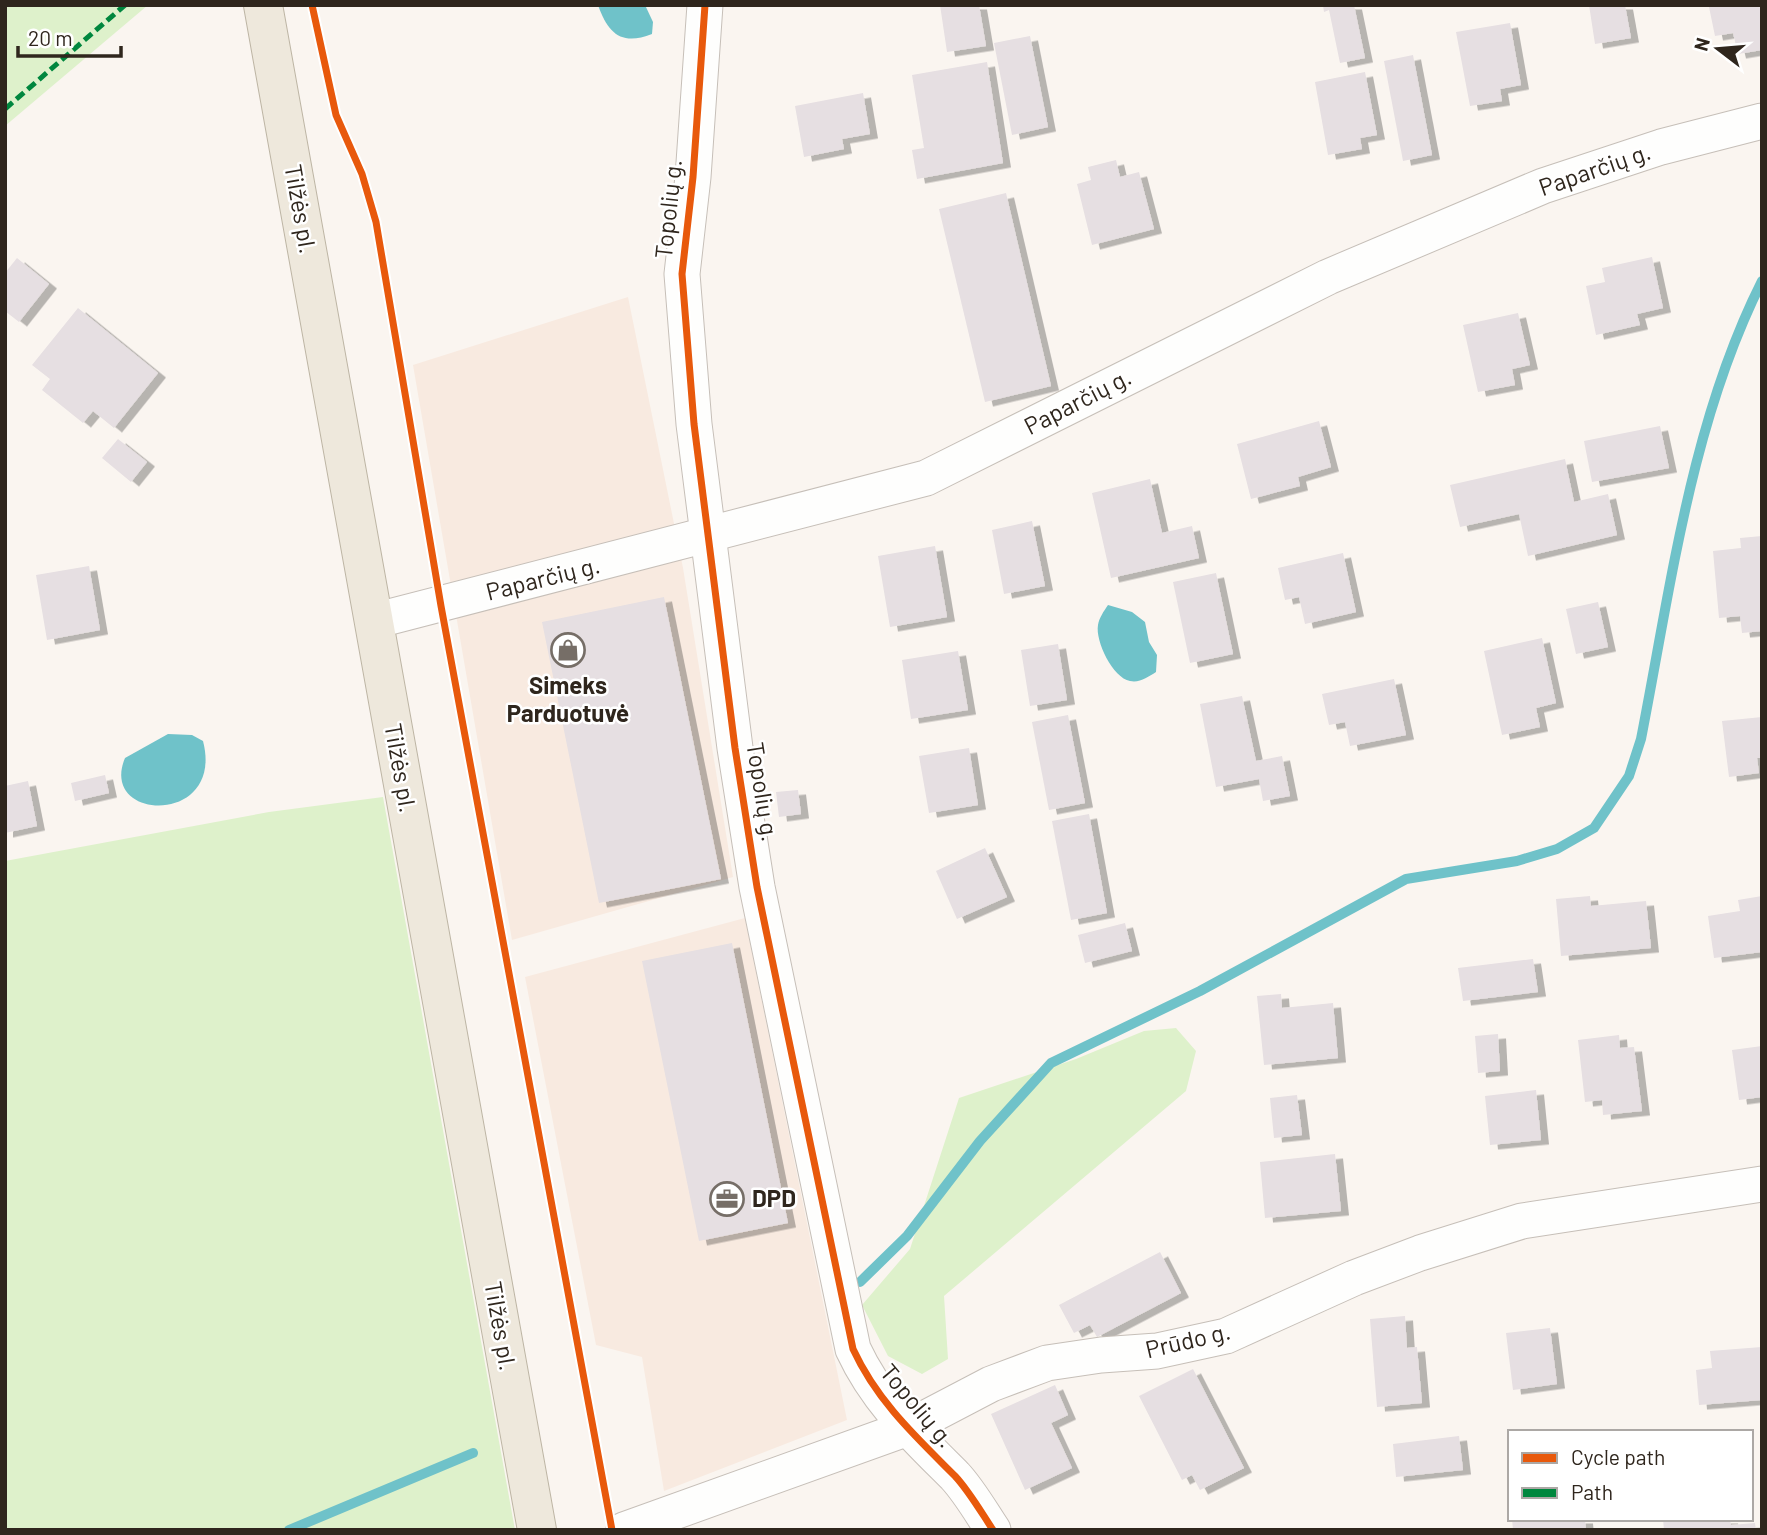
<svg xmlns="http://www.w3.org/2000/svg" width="1767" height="1535" font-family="Barlow,sans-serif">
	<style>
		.commercial { fill: #f8eae0 }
		.green { fill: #def1cb }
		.water { fill: #6fc2c9 }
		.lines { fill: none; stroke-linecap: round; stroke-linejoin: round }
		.stream { stroke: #6fc2c9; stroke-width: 10 }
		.building { fill: #e6dfe2; filter: url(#shadow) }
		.minor-casing { stroke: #c6bfb8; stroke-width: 37 }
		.trunk-casing { stroke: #bdb5a4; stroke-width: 40 }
		.minor { stroke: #fefefd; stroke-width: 35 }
		.trunk { stroke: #eee8dc; stroke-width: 38 }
		.quiet { stroke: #00873e; stroke-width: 5; stroke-dasharray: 10 5; stroke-linecap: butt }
		.cycleway-casing { stroke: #fff; stroke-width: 11 }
		.cycleway { stroke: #e8590c; stroke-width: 7 }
		.labels { text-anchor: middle; stroke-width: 5; stroke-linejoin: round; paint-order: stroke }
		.street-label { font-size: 24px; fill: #2f261d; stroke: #fff }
		.poi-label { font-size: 24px; font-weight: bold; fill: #2f261d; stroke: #fff }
	</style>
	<defs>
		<filter id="shadow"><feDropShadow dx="8" dy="4.5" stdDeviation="0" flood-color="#0004"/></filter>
	</defs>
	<rect width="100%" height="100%" fill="#faf5f0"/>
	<g class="commercial">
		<path d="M628,297l55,271 50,309 -221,63 -99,-575z"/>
		<path d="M745,918l102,502 -183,71 -22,-134 -46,-12 -71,-368z"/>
	</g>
	<g class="green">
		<path d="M5,5h143l-143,121z"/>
		<path d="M383,797l132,733h-510v-669l264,-49z"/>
		<path d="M1176,1028l20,23 -10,40 -242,205 4,63 -26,15 -34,-18 -26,-51 48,-56 49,-151 117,-39 68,-28z"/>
	</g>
	<g class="water">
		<path d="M598,5h47l8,17 -1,12c-30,12 -44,0 -54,-29z"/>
		<path d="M1108,605l24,7 13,10 4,20 8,13 -1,17c-8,5 -16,11 -26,9 -17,-3 -35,-40 -32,-56 1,-7 6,-14 10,-20z"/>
		<path d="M168,734l24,1 11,6c22,85 -105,81 -78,17z"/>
	</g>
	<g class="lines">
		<g class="stream">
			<path d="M860,1282l47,-46 73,-95 71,-78 149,-72 206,-112 111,-18 40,-12 37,-21 35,-52 12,-37c30,-153 50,-317 121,-458"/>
			<path d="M289,1530l184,-77"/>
		</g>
	</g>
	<g class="building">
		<path d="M940,5h39l7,41 -39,6z"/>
		<path d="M1323,5h31l11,53 -25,5 -11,-53 -5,2z"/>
		<path d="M1589,5h36l6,33 -36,6z"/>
		<path d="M1720,5h42v45l-24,4 -5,-21 -18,3 -6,-29z"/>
		<path d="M1510,23l11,62 -21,4 2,12 -32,5 -14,-74z"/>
		<path d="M1030,36l18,91 -36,8 -18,-92z"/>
		<path d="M1413,55l19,100 -29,6 -19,-100z"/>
		<path d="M987,62l16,101 -86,16 -5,-29 12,-2 -12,-73z"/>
		<path d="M1365,72l12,63 -17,3 2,11 -34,6 -13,-73z"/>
		<path d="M863,93l7,41 -28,5 2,10 -40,8 -9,-51z"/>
		<path d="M1116,160l4,17 19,-5 15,57 -62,16 -15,-61 14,-4 -3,-13z"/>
		<path d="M1006,193l45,193 -66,16 -46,-193z"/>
		<path d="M1652,257l11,51 -26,6 3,11 -44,10 -10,-49 19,-4 -3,-14z"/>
		<path d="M17,258l32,26 -30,38 -14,-11v-38z"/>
		<path d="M78,308l80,65 -44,55 -21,-17 -10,12 -41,-33 8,-11 -18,-14z"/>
		<path d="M1518,313l12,52 -18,4 3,16 -37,7 -15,-67z"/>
		<path d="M1319,421l12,46 -33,10 2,9 -49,13 -14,-55z"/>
		<path d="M1660,426l9,42 -77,14 -8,-41z"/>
		<path d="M118,439l29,23 -16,20 -29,-24z"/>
		<path d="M1565,459l9,43 34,-8 9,41 -89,21 -9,-42 -59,13 -10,-42z"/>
		<path d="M1150,479l12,54 30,-7 7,32 -88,20 -19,-85z"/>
		<path d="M1032,521l13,65 -41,8 -12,-64z"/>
		<path d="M1762,536v95l-20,2 -2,-17 -21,2 -6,-67 28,-3 -1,-10z"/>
		<path d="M935,546l12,71 -57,10 -12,-71z"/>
		<path d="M1343,553l13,59 -51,12 -6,-27 -14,3 -7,-32z"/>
		<path d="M89,566l11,64 -53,10 -11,-65z"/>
		<path d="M1216,573l17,81 -43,9 -17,-81z"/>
		<path d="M664,597l57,282 -122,24 -57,-281z"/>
		<path d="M1598,602l10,45 -32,7 -10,-45z"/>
		<path d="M1542,638l14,65 -20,5 4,19 -38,8 -18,-84z"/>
		<path d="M1058,644l9,56 -37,6 -9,-56z"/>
		<path d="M958,651l10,59 -57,9 -9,-59z"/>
		<path d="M1394,679l12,56 -56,11 -5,-24 -16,3 -7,-31z"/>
		<path d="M1242,696l14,65 26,-5 8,40 -27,5 -4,-22 -43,8 -16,-83z"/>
		<path d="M1068,715l17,88 -36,7 -17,-88z"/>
		<path d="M1762,717v41h-5l2,15 -30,4 -7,-56z"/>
		<path d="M969,748l9,57 -49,8 -10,-57z"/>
		<path d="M105,775l4,18 -34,8 -4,-18z"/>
		<path d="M28,781l9,45 -32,7v-47z"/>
		<path d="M798,790l3,24 -22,3 -3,-25z"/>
		<path d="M1089,814l18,99 -36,7 -19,-99z"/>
		<path d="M985,848l22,49 -50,22 -21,-48z"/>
		<path d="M1590,896l1,10 55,-5 5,47 -90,8 -5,-57z"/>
		<path d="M1762,896v56l-48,6 -6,-42 32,-5 -2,-11z"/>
		<path d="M1125,923l7,28 -47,12 -7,-28z"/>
		<path d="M732,943l56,280 -89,18 -57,-280z"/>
		<path d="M1533,959l5,33 -75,9 -5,-33z"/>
		<path d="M1281,994l1,14 51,-5 5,55 -74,7 -7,-69z"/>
		<path d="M1498,1034l2,37 -22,2 -3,-37z"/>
		<path d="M1619,1035l1,13 14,-1 8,64 -39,4 -1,-15 -17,2 -7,-62z"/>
		<path d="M1762,1046v51l-23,3 -7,-50z"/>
		<path d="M1536,1090l5,50 -51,5 -5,-49z"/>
		<path d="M1297,1095l5,40 -28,3 -4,-40z"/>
		<path d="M1335,1154l6,57 -76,7 -5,-56z"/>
		<path d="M1160,1252l21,41 -84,44 -7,-12 -16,8 -15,-28z"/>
		<path d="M1405,1316l2,32 10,-1 5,56 -45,4 -7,-88z"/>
		<path d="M1550,1328l7,56 -44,6 -7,-57z"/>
		<path d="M1762,1347v53l-63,5 -3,-35 16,-2 -2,-17z"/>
		<path d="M1193,1369l51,99 -44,22 -8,-15 -10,5 -43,-84z"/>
		<path d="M1055,1385l13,30 -17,8 21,45 -47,22 -34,-76z"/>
		<path d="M1459,1436l4,34 -67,7 -3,-33z"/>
		<path d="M1512,1519h73l1,11h-73z"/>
		<path d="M1663,1519h67l1,6 24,-2 1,7h-92z"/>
	</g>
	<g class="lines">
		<g class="minor-casing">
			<g id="minor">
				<path d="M705,5l-12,172 -11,97 12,150 41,324 22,139 96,462c24,52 62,87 102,127 14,15 26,36 38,54"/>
				<path d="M374,621l552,-143 402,-201 215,-91 118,-39 101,-26"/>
				<path d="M624,1530l281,-101 86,-45 56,-21 54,-8 56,-4 69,-15 128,-58 66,-25 102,-32 240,-37"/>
			</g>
		</g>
		<g class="trunk-casing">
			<path id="trunk" d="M263,5l274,1525"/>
		</g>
		<use href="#minor" class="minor"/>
		<use href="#trunk" class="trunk"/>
		<path class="quiet" d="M5,109l120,-104"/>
		<g class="cycleway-casing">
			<g id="cycleway">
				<path d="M312,5l24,110 26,59 14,48 65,384 171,924"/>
				<path d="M705,5l-12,172 -11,97 12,150 41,324 22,139 96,462c24,52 62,87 102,127 14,15 26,36 38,54"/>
			</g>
		</g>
		<use href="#cycleway" class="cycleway"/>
	</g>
	<defs>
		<g id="shop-ring" transform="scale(1.75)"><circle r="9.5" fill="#fff" stroke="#766e67" stroke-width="1.5"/><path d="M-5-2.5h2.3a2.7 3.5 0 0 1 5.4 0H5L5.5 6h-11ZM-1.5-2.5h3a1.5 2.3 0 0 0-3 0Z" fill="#766e67"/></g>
		<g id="office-ring" transform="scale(1.75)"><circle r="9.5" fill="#fff" stroke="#766e67" stroke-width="1.5"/><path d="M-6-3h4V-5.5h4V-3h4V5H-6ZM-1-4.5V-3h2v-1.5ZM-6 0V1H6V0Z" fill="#766e67"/></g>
	</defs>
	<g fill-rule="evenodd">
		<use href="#shop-ring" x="568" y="650"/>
		<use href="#office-ring" x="727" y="1199"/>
	</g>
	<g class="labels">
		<g class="street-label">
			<text transform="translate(1595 170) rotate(-19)" y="8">Paparčių g.</text>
			<text transform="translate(300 209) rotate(80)" y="8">Tilžės pl.</text>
			<text transform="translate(669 209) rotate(-84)" y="8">Topolių g.</text>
			<text transform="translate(1078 402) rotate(-27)" y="8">Paparčių g.</text>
			<text transform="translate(543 579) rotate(-14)" y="8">Paparčių g.</text>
			<text transform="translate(400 768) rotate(80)" y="8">Tilžės pl.</text>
			<text transform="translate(762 792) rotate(81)" y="8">Topolių g.</text>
			<text transform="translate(500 1326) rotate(80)" y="8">Tilžės pl.</text>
			<text transform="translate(1188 1341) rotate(-13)" y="8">Prūdo g.</text>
			<text transform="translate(917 1406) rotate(50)" y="8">Topolių g.</text>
		</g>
		<g class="poi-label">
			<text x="568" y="694">Simeks<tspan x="568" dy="28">Parduotuvė</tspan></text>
			<text x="752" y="1207" text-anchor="start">DPD</text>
		</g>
	</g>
	<rect width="1767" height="1535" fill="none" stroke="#2f261d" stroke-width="14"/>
	<rect x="1508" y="1430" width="245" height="91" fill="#ffffff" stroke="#aca8a5" stroke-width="2"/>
	<rect x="1522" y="1453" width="35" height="10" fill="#e8590c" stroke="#aca8a5" stroke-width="2"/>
	<text x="1571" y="1465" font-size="21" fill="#2f261d">Cycle path</text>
	<rect x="1522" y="1488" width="35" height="10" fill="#00873e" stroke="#aca8a5" stroke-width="2"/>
	<text x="1571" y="1500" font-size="21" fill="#2f261d">Path</text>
	<g transform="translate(1718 49) rotate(286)" stroke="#ffffff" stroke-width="5" paint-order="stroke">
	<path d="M0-5L12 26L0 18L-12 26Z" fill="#2f261d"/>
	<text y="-10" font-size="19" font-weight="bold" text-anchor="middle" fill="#2f261d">N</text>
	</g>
	<path d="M18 46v10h103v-10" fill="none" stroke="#2f261d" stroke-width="3.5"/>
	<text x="28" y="46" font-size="21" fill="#2f261d" stroke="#ffffff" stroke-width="5" paint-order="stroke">20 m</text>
</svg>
